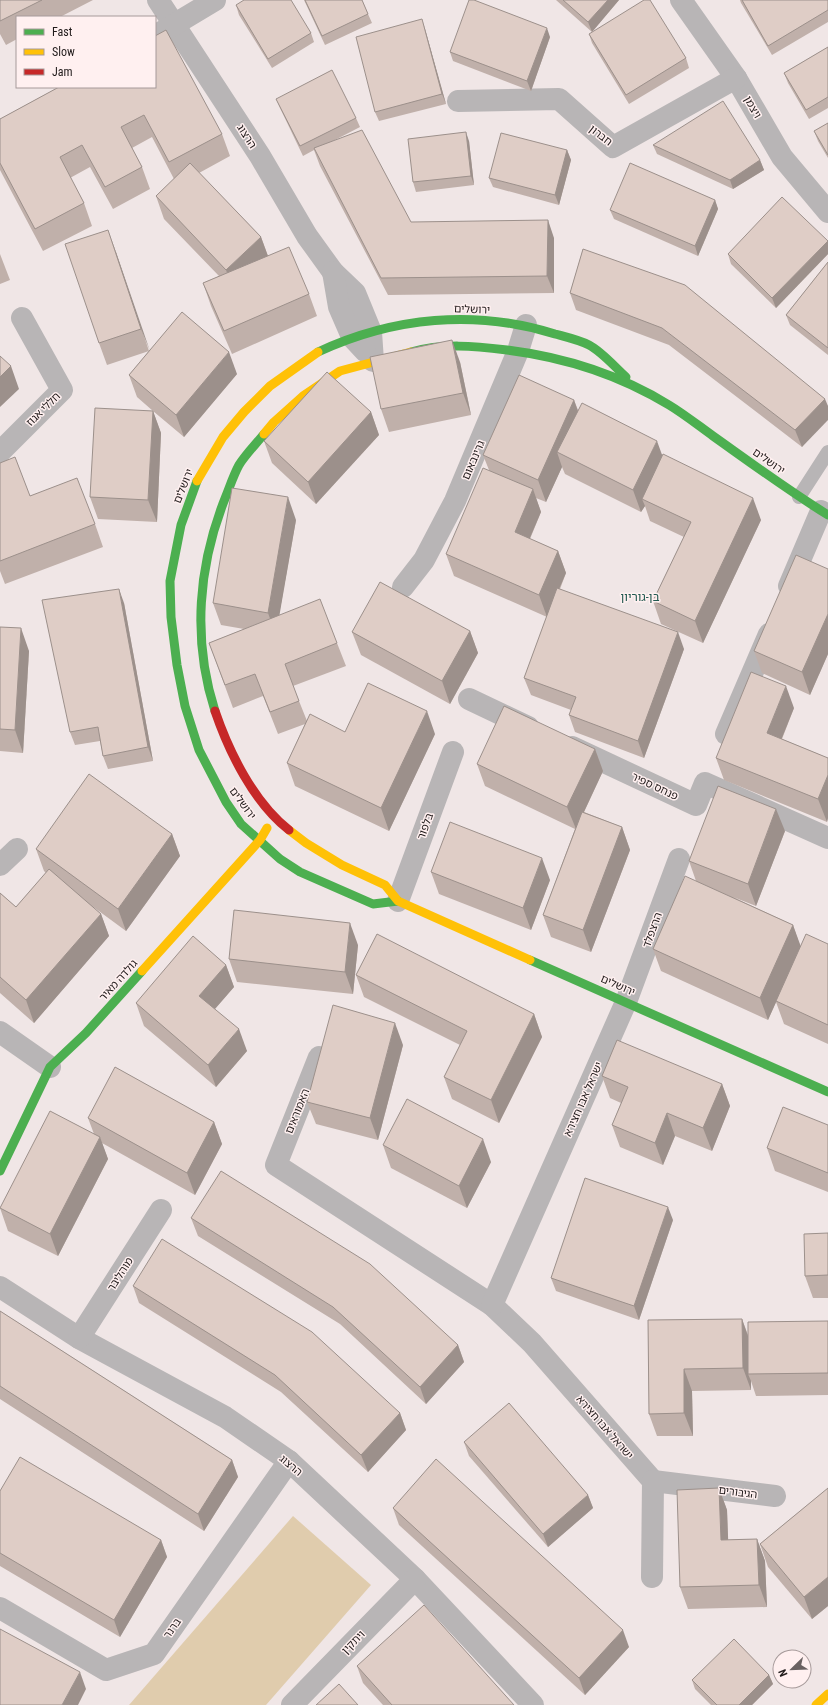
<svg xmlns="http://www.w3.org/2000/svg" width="828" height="1705" font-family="'Roboto Condensed','Noto Sans Hebrew',sans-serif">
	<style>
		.green { fill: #e0ccad }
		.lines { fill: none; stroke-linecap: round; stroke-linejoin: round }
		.lane { stroke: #b8b5b6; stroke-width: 14 }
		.street { stroke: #b8b5b6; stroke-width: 22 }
		.fast { stroke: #4caf50; stroke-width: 9 }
		.slow { stroke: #ffc107; stroke-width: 9 }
		.jam { stroke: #c62828; stroke-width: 9 }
		.wall { fill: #c0b0aa }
		.shaded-wall { fill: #9c908b }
		.building { fill: #dfcdc6; stroke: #9c908b }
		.labels { text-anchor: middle; stroke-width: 3; stroke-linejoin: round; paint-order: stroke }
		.street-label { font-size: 11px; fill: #201a1a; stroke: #fff0f0 }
		.neighbourhood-label { font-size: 12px; fill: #20584f; stroke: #fff0f0 }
	</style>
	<rect width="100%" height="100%" fill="#f0e6e6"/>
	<path class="green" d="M293,1516l78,69 -105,120h-137z"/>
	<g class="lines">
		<path class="lane" d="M799,497l29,-45"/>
		<g class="street">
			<path d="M158,0l102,156 47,80 26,36 22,21 16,39 2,29"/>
			<path d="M681,0l55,78 46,79 46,55"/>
			<path d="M155,36l60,-36"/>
			<path d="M458,101l101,-2 54,48 123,-69"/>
			<path d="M333,272l6,35 13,30 13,14"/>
			<path d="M0,452l62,-62 -40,-72"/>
			<path d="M789,586l32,-75"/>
			<path d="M403,587l21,-27 31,-59 63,-150 8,-26"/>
			<path d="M469,699l59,28"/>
			<path d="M726,734l43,-100"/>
			<path d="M572,747l124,58 9,-22 123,55"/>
			<path d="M0,865l17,-16"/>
			<path d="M398,901l55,-149"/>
			<path d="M0,1032l50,35"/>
			<path d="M319,1057l-43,108 216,140 40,38 121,138 -1,96"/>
			<path d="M0,1287l79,51 146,79 64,44 126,118 118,126"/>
			<path d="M492,1305l134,-303 53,-143"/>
			<path d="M79,1338l82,-128"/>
			<path d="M653,1481l122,15"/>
			<path d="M0,1608l106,62 48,-16 135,-193"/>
			<path d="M292,1705l123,-126"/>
		</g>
		<g class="fast">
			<path d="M318,352c75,-35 157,-43 237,-18 11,3 24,6 34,11 12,6 27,23 37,32"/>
			<path d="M411,352c32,-9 63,-6 96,-2 56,7 113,25 162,55 15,9 30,21 44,31 38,27 76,55 115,79"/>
			<path d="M197,481l-16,44 -11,56 1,36 6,48 8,41 14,44 27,52 15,22 39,35 20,13 73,32 25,-3"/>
			<path d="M215,711c-23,-72 -17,-146 11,-215 4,-10 8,-22 13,-31 7,-11 17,-21 25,-31"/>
			<path d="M530,960l298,132"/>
			<path d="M0,1171l50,-104 36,-34 56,-62"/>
		</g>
		<g class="slow">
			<path d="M264,434l10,-12 29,-26 37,-25 71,-19"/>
			<path d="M197,481l26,-44 21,-25 26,-26 48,-34"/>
			<path d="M289,830l17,13 36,22 43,20 13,16 132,59"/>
			<path d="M142,971l118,-131 7,-12"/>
			<path d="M816,1705l12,-11"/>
		</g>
		<path class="jam" d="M215,711c14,41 39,92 74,119"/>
	</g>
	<g class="wall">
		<path d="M0,0h93l-33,17h-43v22l-11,6 -6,-11z"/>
		<path d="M304,0h58l6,14 4,9 -47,22z"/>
		<path d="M556,0h63l-27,32z"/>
		<path d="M740,0h88v22l-56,33 -31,-52z"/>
		<path d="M236,5l75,28 3,9 -42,26 -33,-53z"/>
		<path d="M425,29l21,75 -67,17 -4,-9z"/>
		<path d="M589,34l97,24 3,10 -60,36 -37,-61z"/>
		<path d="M550,37l-19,54 -78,-30 -3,-9z"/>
		<path d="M828,47v61l-19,11 -21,-36 -4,-10z"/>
		<path d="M59,87l163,47 8,22 -31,17 62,64 7,19 41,38 8,22 -85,38 -21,-48 -8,-23 16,-7 -55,-57 -8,-23 18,-17 -22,-42 -20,11 10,19 8,22 -37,20 -23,-42 -20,11 14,25 8,23 -49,25 -43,-81v-51z"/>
		<path d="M276,99l80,19 4,9 -29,15 80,80 143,16v55l-166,2 -68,-129 -6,-16 -11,6 -23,-48z"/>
		<path d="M828,123v35l-10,-17 -4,-10z"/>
		<path d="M469,141l5,44 -58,7 -3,-10z"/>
		<path d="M653,145l107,15 4,10 -31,19 -76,-35z"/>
		<path d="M567,150l4,10 -12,45 -66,-18 -4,-9z"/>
		<path d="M715,200l3,9 -20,47 -84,-37 -4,-9z"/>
		<path d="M828,242v12l-52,54 -45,-44 -3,-10z"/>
		<path d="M583,249l245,157 -26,41 -133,-102 -93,-35 -6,-17z"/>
		<path d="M116,252l33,99 88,23 -53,63 -31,-26 8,22 -4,89 -59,-3 -8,-22 63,-86 -16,-14 -8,-22 20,-24 -42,14 -8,-22z"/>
		<path d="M0,254l10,26 -10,4z"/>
		<path d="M828,262v93l-38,-30 -4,-10z"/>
		<path d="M460,362l11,53 -82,17 -8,-23z"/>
		<path d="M574,400l4,10 84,45 99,65 -58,123 -42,-19 -8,-23 31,-64 -34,-16 -5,-15 -4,6 -76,-38 -3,-7 -16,35 -10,-4 5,14 -11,27 28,12 8,22 -6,16 124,60 -40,109 -69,-26 -6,-17 2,-5 -40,-15 -7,-17 23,-61 -93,-41 -8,-22 43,-84 -6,-15z"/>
		<path d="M371,412l8,23 -63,69 -44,-41 -8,-22z"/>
		<path d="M0,463l30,33 65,28 8,23 -98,37 -5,-13z"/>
		<path d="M296,520l-17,95 58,28 9,23 -53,20 14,35 38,11 90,2 -46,97 -94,-45 -8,-23 18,-39 -27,10 -15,-38 -30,12 -24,-65 35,-14 -23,-4 -8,-22z"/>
		<path d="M828,569v85l-18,41 -48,-22 -8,-22z"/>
		<path d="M124,603l29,158 -45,8 -5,-13 -3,-15 -25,4 -5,-13z"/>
		<path d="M0,627l29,24 -6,102 -23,-2z"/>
		<path d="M470,631l8,22 -28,51 -89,-49 -9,-23z"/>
		<path d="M794,708l-12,31 46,19v60l-1,4 -103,-42 -8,-22z"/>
		<path d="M595,749l8,22 -19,41 38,15 8,23 -39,102 -40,-15 -8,-22 32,-86 -90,-43 -8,-22z"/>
		<path d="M785,831l-29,75 -23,-9 60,28 7,21 28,-2v100l-44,-20 -8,-22 -8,18 -107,-49 -8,-22 43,-68 -7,-20z"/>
		<path d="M172,834l8,22 -54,75 -34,-25 9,8 8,22 -75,87 -34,-30v-100l16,14 30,-34 -2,-2 -8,-22z"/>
		<path d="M431,872l119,8 -19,50 -92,-36z"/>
		<path d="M358,945l-5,49 -116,-12 -8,-23z"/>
		<path d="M226,965l8,22 -19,22 32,42 -31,36 -72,-61 -8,-23z"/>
		<path d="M356,975l178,39 8,23 -43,86 -47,-24 -8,-22 16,-32 -96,-48z"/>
		<path d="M403,1045l-25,95 -62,-16 -9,-22z"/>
		<path d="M602,1076l120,8 8,22 -18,45 -37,-15 -12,29 -43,-18 -8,-22 9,-22 -11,-5z"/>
		<path d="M88,1118l126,4 8,22 -27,51 -93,-52 6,16 -50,97 -50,-25 -8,-23 94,-74z"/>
		<path d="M828,1125v67l-53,-21 -8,-23z"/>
		<path d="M383,1145l108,17 -24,46 -76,-40z"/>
		<path d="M191,1218l267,127 6,17 -38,42 -86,-80 -142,-88z"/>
		<path d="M673,1220l-34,100 -83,-29 -5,-13z"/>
		<path d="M828,1233v65h-15l-8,-22z"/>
		<path d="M133,1286l267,127 6,17 -38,42 -87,-80 -142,-89z"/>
		<path d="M0,1311l232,149 6,17 -34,54 -204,-132z"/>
		<path d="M742,1319l6,16 80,-14v74l-72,1 -5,-15v9l-59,1 1,45h-36l-8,-22 -1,-94z"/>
		<path d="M464,1442l124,53 5,13 -45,39 -79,-91z"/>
		<path d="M719,1488l8,22 1,30 29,-1 8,22 2,46 -79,2 -8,-22z"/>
		<path d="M828,1488v118l-16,13 -44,-52 -8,-23z"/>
		<path d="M0,1491l161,49 6,17 -47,80 -120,-71z"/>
		<path d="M393,1508l236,139 -44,48 -186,-170z"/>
		<path d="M357,1666l157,39h-131l-20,-22z"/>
		<path d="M769,1675l4,9 -21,21h-41l-16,-16 -3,-9z"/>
	</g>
	<g class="shaded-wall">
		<path d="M608,0h11l-27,32 -4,-10z"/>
		<path d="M422,19l3,10 21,75 -4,-10z"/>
		<path d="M547,28l3,9 -19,54 -4,-10z"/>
		<path d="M466,132l3,9 5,44 -3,-9z"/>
		<path d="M567,150l4,10 -12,45 -4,-10z"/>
		<path d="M760,160l4,10 -31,19 -3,-9z"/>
		<path d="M715,200l3,9 -20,47 -3,-10z"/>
		<path d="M548,220l6,18v55l-7,-17z"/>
		<path d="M108,230l8,22 34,99 -9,-22z"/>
		<path d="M261,237l8,22 -35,34 -8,-23z"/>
		<path d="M828,241v13l-52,54 -4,-10z"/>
		<path d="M452,340l8,22 11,53 -8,-22z"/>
		<path d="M229,352l8,22 -53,63 -8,-22z"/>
		<path d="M11,366l8,23 -19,18v-30z"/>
		<path d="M825,399l3,7v14l-26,27 -7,-17z"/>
		<path d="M574,400l8,23 -25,29 5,15 -16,35 -8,-22z"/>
		<path d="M153,411l8,22 -4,89 -9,-22z"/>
		<path d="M371,412l8,23 -63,69 -8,-22z"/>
		<path d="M657,441l8,22 -23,36 3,7 -4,6 -8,-22z"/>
		<path d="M533,489l8,23 -18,42 -8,-22z"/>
		<path d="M288,497l8,23 -20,115 -8,-22z"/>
		<path d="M753,498l8,22 -58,123 -8,-22z"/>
		<path d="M558,551l8,22 -19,44 -8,-22z"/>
		<path d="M119,589l5,14 29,158 -5,-14z"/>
		<path d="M828,614v40l-18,41 -8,-23z"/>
		<path d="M21,628l8,23 -6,102 -8,-23z"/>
		<path d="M470,631l8,22 -28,51 -8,-23z"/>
		<path d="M678,632l6,17 -40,109 -6,-17z"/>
		<path d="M786,686l8,22 -19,47 -8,-22z"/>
		<path d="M427,711l8,23 -46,97 -8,-23z"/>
		<path d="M595,749l8,22 -27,58 -9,-22z"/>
		<path d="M828,775v43l-1,4 -9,-23z"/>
		<path d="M776,809l9,22 -29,75 -8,-22z"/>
		<path d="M622,827l8,23 -39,102 -8,-22z"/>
		<path d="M172,834l8,22 -54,75 -8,-22z"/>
		<path d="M542,858l8,22 -19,50 -8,-22z"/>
		<path d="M101,914l8,22 -75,87 -8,-23z"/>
		<path d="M350,923l8,22 -5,49 -8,-22z"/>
		<path d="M793,925l8,22 -33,73 -8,-22z"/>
		<path d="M226,965l8,22 -27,31 -8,-22z"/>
		<path d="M534,1014l8,23 -43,86 -8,-23z"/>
		<path d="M395,1023l8,22 -25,95 -8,-22z"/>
		<path d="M239,1029l8,22 -31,36 -8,-22z"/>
		<path d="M722,1084l8,22 -18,45 -9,-23z"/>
		<path d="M667,1113l8,23 -12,29 -8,-22z"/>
		<path d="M214,1122l8,22 -27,51 -8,-22z"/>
		<path d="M100,1137l8,22 -50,97 -8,-22z"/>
		<path d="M483,1139l8,23 -24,46 -8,-22z"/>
		<path d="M668,1207l5,13 -34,100 -5,-14z"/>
		<path d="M742,1319l8,23 -2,32 3,7v9l-8,-22z"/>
		<path d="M458,1345l6,17 -38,42 -6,-17z"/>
		<path d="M684,1369l8,22 1,45 -9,-23z"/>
		<path d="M400,1413l6,17 -38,42 -7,-17z"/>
		<path d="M232,1460l6,17 -34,54 -6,-17z"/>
		<path d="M719,1488l8,22 2,52 -8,-22z"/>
		<path d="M588,1495l5,13 -45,39 -5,-13z"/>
		<path d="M757,1539l8,22 2,46 -8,-22z"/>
		<path d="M161,1540l6,17 -47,80 -6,-17z"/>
		<path d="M828,1577v29l-16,13 -8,-22z"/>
		<path d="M623,1630l6,17 -44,48 -6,-17z"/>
		<path d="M80,1672l6,17 -8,16h-16z"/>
		<path d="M769,1675l4,9 -21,21h-13z"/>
	</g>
	<g class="building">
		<path d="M0,0h42l-42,21z"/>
		<path d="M244,0h47l20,33 -43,26 -32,-54z"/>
		<path d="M305,0h57l6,14 -46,22z"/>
		<path d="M469,0h5l73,28 -20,53 -77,-29z"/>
		<path d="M563,0h45l-20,22z"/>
		<path d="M644,0h6l36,58 -60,37 -37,-61z"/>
		<path d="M742,0h86v10l-60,36z"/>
		<path d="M422,19l20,75 -67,18 -19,-75z"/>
		<path d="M166,30l56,104 -53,28 -25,-47 -23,12 21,40 -37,20 -23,-42 -22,12 24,46 -49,26 -35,-66v-44l59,-32h96v-51z"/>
		<path d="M828,47v50l-22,13 -22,-37z"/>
		<path d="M332,70l24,48 -56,28 -24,-47z"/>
		<path d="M723,101l37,59 -30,20 -77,-35z"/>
		<path d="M828,123v32l-14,-24z"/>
		<path d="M362,130l49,92 137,-2 -1,56 -166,2 -67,-130z"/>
		<path d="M466,132l5,44 -58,6 -5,-43z"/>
		<path d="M501,133l66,17 -12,45 -66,-17z"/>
		<path d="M190,163l71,74 -35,33 -70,-74z"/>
		<path d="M630,163l85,37 -20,46 -85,-36z"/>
		<path d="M782,197l46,44 -56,57 -44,-44z"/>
		<path d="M108,230l33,99 -42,14 -34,-99z"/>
		<path d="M289,247l20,47 -85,37 -21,-48z"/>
		<path d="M583,249l102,36 140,114 -30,31 -133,-102 -92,-35z"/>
		<path d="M828,262v86l-42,-33z"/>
		<path d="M182,312l47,40 -53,63 -47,-40z"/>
		<path d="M452,340l11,53 -82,16 -11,-52z"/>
		<path d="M0,356l11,10 -11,11z"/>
		<path d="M327,372l44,40 -63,70 -44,-41z"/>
		<path d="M519,375l55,25 -36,80 -55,-25z"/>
		<path d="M582,403l75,38 -24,49 -76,-38z"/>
		<path d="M95,408l58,3 -5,89 -58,-3z"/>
		<path d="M663,454l90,44 -58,123 -42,-20 38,-79 -49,-23z"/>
		<path d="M15,457l15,39 47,-18 18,46 -95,37v-98z"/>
		<path d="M483,468l50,21 -18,43 43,19 -19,44 -93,-41z"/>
		<path d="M232,488l56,9 -20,116 -55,-10z"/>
		<path d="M796,555l32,14v45l-26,58 -48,-21z"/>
		<path d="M380,582l90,49 -28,50 -90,-49z"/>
		<path d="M557,588l121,44 -40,109 -69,-26 7,-18 -52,-19z"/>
		<path d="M119,589l29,158 -45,9 -5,-29 -28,5 -28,-132z"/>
		<path d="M320,599l17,44 -52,21 14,37 -29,11 -15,-38 -30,11 -16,-42z"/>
		<path d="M0,627l21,1 -6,102 -15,-1z"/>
		<path d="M751,672l35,14 -19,47 61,25v17l-10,24 -102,-41z"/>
		<path d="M368,683l59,28 -46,97 -94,-45 23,-49 35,18z"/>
		<path d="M504,706l91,43 -28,58 -90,-43z"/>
		<path d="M89,774l83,60 -54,75 -82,-60z"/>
		<path d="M718,786l58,23 -28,75 -59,-23z"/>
		<path d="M582,812l40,15 -39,103 -40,-15z"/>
		<path d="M450,822l92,36 -19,50 -92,-36z"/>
		<path d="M49,869l52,45 -75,86 -26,-23v-84l16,14z"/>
		<path d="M685,876l108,49 -33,73 -107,-49z"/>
		<path d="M234,910l116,13 -5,49 -116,-13z"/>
		<path d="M377,934l157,80 -43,86 -47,-23 23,-46 -111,-56z"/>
		<path d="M806,934l22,10v81l-52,-24z"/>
		<path d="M193,936l33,29 -27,31 40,33 -31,36 -72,-62z"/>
		<path d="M333,1005l62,18 -25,95 -63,-16z"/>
		<path d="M617,1040l105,44 -19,44 -36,-15 -12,30 -43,-18 16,-38 -26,-11z"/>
		<path d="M115,1067l99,55 -27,51 -99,-55z"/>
		<path d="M407,1099l76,40 -24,47 -76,-41z"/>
		<path d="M783,1107l45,18v48l-61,-25z"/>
		<path d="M50,1111l50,26 -50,97 -50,-26z"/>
		<path d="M221,1171l149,93 88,81 -38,42 -87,-80 -142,-89z"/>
		<path d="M585,1178l83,29 -34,99 -83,-28z"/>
		<path d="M828,1233v42l-23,1 -1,-42z"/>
		<path d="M162,1239l150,93 88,81 -39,42 -86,-80 -142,-89z"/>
		<path d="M0,1311l232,149 -34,54 -198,-128z"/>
		<path d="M742,1319l1,49 -59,1v44l-35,1 -1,-94z"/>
		<path d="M828,1321v52l-80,1v-52z"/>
		<path d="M509,1403l79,92 -45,39 -79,-92z"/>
		<path d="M20,1457l141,83 -47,80 -114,-67v-62z"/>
		<path d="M436,1459l187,171 -44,48 -186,-170z"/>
		<path d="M719,1488l2,52 36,-1 2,46 -79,2 -3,-97z"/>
		<path d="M828,1488v89l-24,20 -44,-53z"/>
		<path d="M424,1605l90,100h-122l-35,-39z"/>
		<path d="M0,1629l80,43 -18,33h-62z"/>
		<path d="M734,1639l35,36 -30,30h-22l-25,-25z"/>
		<path d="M339,1684l19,21h-42z"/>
	</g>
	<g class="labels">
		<g class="street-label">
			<text transform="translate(753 107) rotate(60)" y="4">ויצמן</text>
			<text transform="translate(601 135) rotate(38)" y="4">חברון</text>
			<text transform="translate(247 136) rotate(57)" y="4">הרצוג</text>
			<text transform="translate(472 309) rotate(2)" y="4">ירושלים</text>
			<text transform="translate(43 409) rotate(-45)" y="4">חללי אגוז</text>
			<text transform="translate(473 460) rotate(-67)" y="4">גרינבאום</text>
			<text transform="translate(769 461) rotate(35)" y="4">ירושלים</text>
			<text transform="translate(183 486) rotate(-68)" y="4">ירושלים</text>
			<text transform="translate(655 786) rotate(25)" y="4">פנחס ספיר</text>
			<text transform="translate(243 803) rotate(54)" y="4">ירושלים</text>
			<text transform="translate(425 826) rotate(-70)" y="4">בלפור</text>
			<text transform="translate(652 930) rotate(-70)" y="4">הרצפלד</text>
			<text transform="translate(118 980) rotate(-48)" y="4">גולדה מאיר</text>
			<text transform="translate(618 985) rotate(24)" y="4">ירושלים</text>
			<text transform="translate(583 1099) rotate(-66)" y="4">ישראל אבו חצירא</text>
			<text transform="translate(297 1111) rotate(-68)" y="4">האמוראים</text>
			<text transform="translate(120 1274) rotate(-57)" y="4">מוהליבר</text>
			<text transform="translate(605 1427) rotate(49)" y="4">ישראל אבו חצירא</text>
			<text transform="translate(291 1465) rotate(40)" y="4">הרצוג</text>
			<text transform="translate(738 1492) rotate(7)" y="4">הגיבורים</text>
			<text transform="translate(172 1628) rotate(-55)" y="4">ברנר</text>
			<text transform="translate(353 1642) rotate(-46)" y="4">ויתקין</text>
		</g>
		<g class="neighbourhood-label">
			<text x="640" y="601">בן-גוריון</text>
		</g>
	</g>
	<rect x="16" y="16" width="140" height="72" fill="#fff0f0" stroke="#a69a9a"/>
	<rect x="24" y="29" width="20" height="6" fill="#4caf50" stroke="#a69a9a"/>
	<text x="52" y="36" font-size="12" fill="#201a1a">Fast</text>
	<rect x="24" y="49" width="20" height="6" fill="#ffc107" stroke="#a69a9a"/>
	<text x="52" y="56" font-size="12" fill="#201a1a">Slow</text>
	<rect x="24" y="69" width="20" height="6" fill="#c62828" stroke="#a69a9a"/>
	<text x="52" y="76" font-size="12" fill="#201a1a">Jam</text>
	<g transform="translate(792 1669) rotate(247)"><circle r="19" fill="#fff0f0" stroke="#a69a9a"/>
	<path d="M0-3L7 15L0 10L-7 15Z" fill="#696161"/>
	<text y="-6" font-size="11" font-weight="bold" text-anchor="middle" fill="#201a1a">N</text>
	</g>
</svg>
